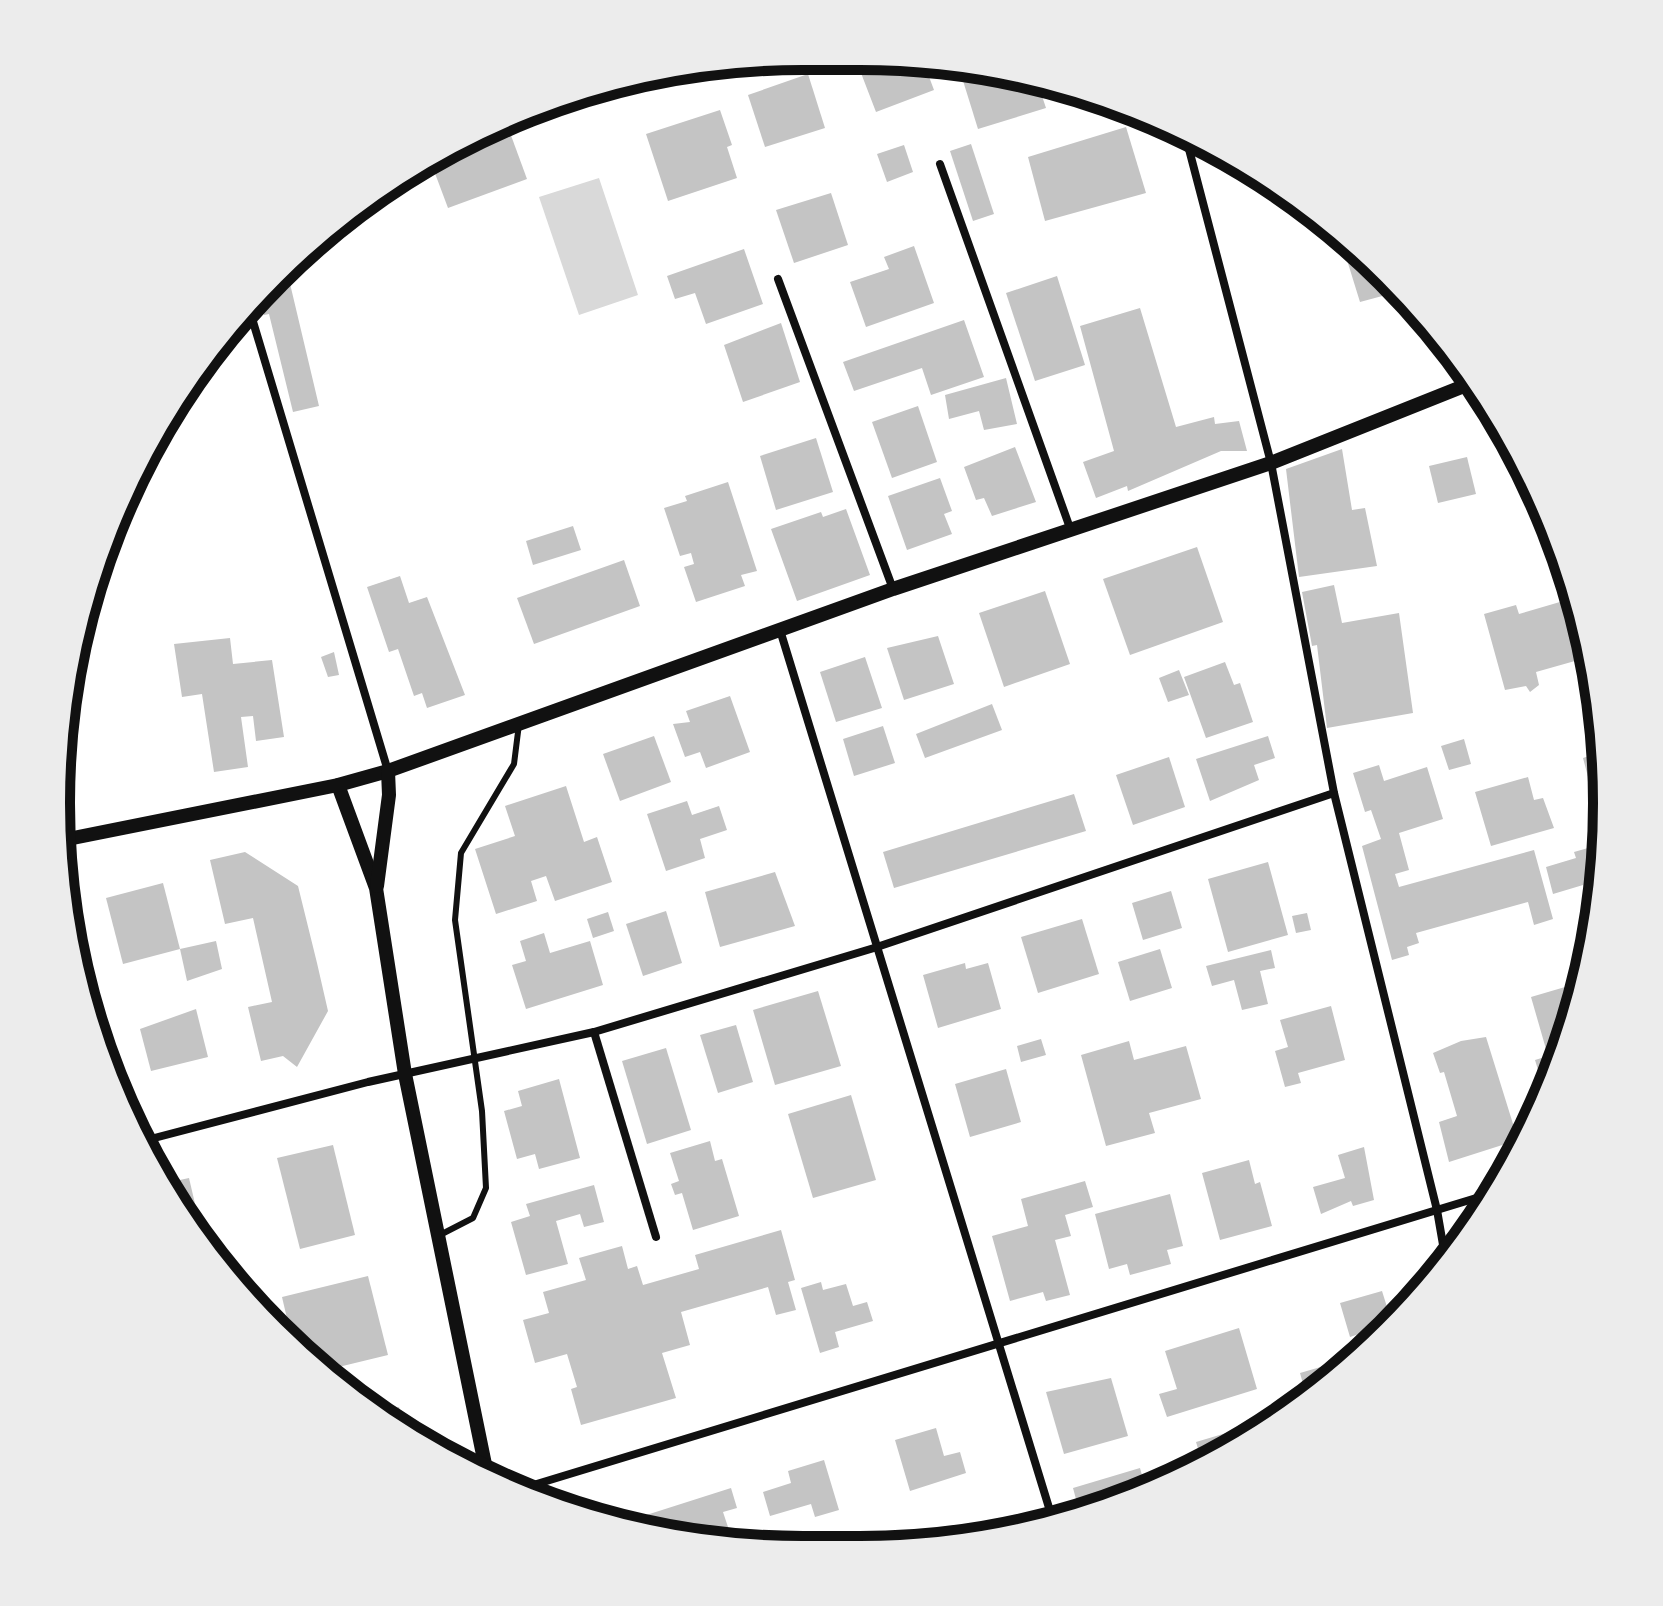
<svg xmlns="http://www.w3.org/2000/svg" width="1663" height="1606" font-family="'Work Sans',sans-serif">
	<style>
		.water { fill: #d9d9d9 }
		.building { fill: #c4c4c4 }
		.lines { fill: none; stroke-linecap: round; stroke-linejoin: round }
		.service { stroke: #111; stroke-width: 6 }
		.minor { stroke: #111; stroke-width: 8 }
		.tertiary { stroke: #111; stroke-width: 14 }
		.rim { fill: none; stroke: #111; stroke-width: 10 }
	</style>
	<rect width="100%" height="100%" fill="#fff"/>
	<path class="water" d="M599,178l39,117 -59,20 -40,-118z"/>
	<g class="building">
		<path d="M861,58l70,3 -6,5 9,24 -58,22 -20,-52z"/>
		<path d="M975,66l62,15 9,27 -68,21 -18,-58z"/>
		<path d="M808,74l17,54 -60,19 -17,-52z"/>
		<path d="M720,110l12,35 -5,2 10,31 -69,23 -22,-67z"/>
		<path d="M505,119l22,60 -79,29 -18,-48z"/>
		<path d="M1126,127l20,66 -101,28 -17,-64z"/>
		<path d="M971,144l23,70 -21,7 -23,-70z"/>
		<path d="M904,145l9,27 -26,10 -10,-28z"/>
		<path d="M1253,170l8,6 17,12 -17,6z"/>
		<path d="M831,193l17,52 -54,18 -18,-53z"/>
		<path d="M1338,231l52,50 -8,2 4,12 -26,7z"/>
		<path d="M914,246l20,57 -68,24 -16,-45 39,-13 -5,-12z"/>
		<path d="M744,249l19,55 -57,20 -11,-31 -20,6 -8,-23z"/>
		<path d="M287,271l32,135 -26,6 -24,-98 -5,1 -5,-20z"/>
		<path d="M1057,276l28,89 -50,16 -29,-88z"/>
		<path d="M1140,308l36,119 38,-10 1,7 24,-3 8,30h-26l-93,40 -1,-5 -31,12 -13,-36 31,-11 -34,-125z"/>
		<path d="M964,320l20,57 -53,18 -9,-27 -68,23 -11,-29z"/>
		<path d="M781,323l19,59 -57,20 -19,-57z"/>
		<path d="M1006,378l11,46 -33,6 -5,-19 -30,8 -4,-24z"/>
		<path d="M918,406l19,56 -45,16 -20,-56z"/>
		<path d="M816,438l17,54 -57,18 -16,-54z"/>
		<path d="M1015,447l21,55 -44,14 -8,-18 -8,2 -12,-33z"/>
		<path d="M1342,449l10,61 13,-2 12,58 -78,11 -13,-108z"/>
		<path d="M1467,457l9,37 -38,9 -9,-37z"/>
		<path d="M940,478l12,33 -8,3 8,20 -45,16 -19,-54z"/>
		<path d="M728,482l29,89 -16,4 4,11 -49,16 -12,-35 10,-3 -3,-11 -11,3 -16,-48 23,-7 -2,-5z"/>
		<path d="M846,509l24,66 -73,26 -26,-72 50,-17 2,5z"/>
		<path d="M573,526l8,24 -48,15 -7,-24z"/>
		<path d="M1197,547l26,75 -93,33 -27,-76z"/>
		<path d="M624,560l16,46 -106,38 -17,-46z"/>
		<path d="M400,576l9,27 18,-6 38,98 -38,13 -5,-15 -8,3 -16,-47 -9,3 -22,-65z"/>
		<path d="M1334,585l8,38 57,-10 14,100 -86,15 -10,-83 -5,1 -10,-54z"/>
		<path d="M1045,591l25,73 -66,23 -25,-74z"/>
		<path d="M1577,597l12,60 -53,15 3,13 -9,7 -4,-6 -21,4 -21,-76 32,-9 3,9z"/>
		<path d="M938,636l16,48 -50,16 -17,-52z"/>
		<path d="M230,638l3,26 39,-4 12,77 -28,4 -3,-25 -12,1 7,50 -34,5 -12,-78 -20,3 -8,-53z"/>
		<path d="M334,652l5,23 -11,2 -7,-20z"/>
		<path d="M865,657l17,51 -46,14 -16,-50z"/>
		<path d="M1225,662l9,23 6,-2 13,39 -47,16 -22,-61z"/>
		<path d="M1179,670l10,25 -21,7 -9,-24z"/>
		<path d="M730,696l20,56 -44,16 -6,-16 -15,5 -12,-33 17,-2 -4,-11z"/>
		<path d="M992,704l10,26 -77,28 -9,-24z"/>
		<path d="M1600,724l5,30 -1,30 -13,4 -8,-30 12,-4 -8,-26z"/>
		<path d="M883,726l12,37 -41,13 -11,-37z"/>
		<path d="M654,736l17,46 -51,19 -17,-47z"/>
		<path d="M1268,736l7,22 -21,7 5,15 -49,21 -14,-42z"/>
		<path d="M1464,739l7,25 -22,6 -8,-24z"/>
		<path d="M1169,757l16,50 -52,18 -17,-50z"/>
		<path d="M1379,765l5,16 43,-14 16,52 -44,14 10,37 -14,4 4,13 135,-37 19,69 -19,6 -6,-23 -112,31 3,10 -12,4 2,8 -17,5 -30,-114 19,-7 -10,-29 -6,2 -12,-39z"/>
		<path d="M1528,777l6,23 9,-2 11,30 -63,18 -16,-54z"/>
		<path d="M566,786l18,56 13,-5 15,45 -57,19 -9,-25 -15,5 6,20 -41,13 -21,-65 40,-13 -10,-30z"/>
		<path d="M1074,794l12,37 -192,57 -11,-36z"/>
		<path d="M687,801l5,14 27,-9 8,24 -27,9 5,19 -39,13 -19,-57z"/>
		<path d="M1602,844l-1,56 -6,24 -12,-39 -30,9 -7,-27 30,-9 -2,-6z"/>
		<path d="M245,852l53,34 19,77 11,48 -31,56 -14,-11 -22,5 -13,-54 24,-5 -19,-84 -28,6 -15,-64z"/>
		<path d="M1268,862l20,73 -60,17 -20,-73z"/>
		<path d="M775,872l20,54 -75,21 -15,-55z"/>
		<path d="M163,883l17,66 -57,15 -17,-66z"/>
		<path d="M1171,891l11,37 -39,12 -11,-37z"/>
		<path d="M666,911l16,52 -39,13 -17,-52z"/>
		<path d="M608,912l6,19 -21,7 -6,-19z"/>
		<path d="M1307,913l4,17 -15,3 -4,-17z"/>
		<path d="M1082,919l17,55 -61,19 -17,-56z"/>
		<path d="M544,933l6,20 40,-12 13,44 -77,24 -14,-44 14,-4 -6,-20z"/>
		<path d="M216,941l6,28 -35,12 -7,-32z"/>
		<path d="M1160,949l12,39 -42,13 -12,-39z"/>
		<path d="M1271,950l4,18 -15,3 8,33 -26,6 -8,-30 -22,6 -6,-20z"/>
		<path d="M965,963l1,6 22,-6 13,46 -63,19 -15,-53z"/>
		<path d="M1582,982l-15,61 -22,50 -10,-33 13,-4 -17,-59z"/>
		<path d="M818,991l23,75 -66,19 -22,-75z"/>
		<path d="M1331,1006l14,54 -47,13 3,10 -16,4 -10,-36 13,-4 -8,-27z"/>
		<path d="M196,1009l12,48 -57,14 -11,-42z"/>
		<path d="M736,1025l17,57 -35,11 -18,-58z"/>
		<path d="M1486,1037l32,103 -69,22 -10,-40 18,-6 -13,-44 -4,1 -7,-20 28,-12z"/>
		<path d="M1041,1039l5,16 -25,7 -4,-16z"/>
		<path d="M1129,1041l5,19 52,-14 15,53 -52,14 6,20 -49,13 -25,-91z"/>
		<path d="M666,1048l25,82 -44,14 -25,-83z"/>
		<path d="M1006,1069l15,53 -51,15 -15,-53z"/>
		<path d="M559,1079l21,79 -41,11 -4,-15 -18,5 -13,-48 18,-5 -4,-15z"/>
		<path d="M851,1095l25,85 -63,18 -25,-84z"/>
		<path d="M710,1141l5,20 7,-2 17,57 -46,14 -11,-37 -7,2 -4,-11 8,-3 -9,-28z"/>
		<path d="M333,1145l22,90 -55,14 -23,-91z"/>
		<path d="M1364,1147l10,53 -21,6 -2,-5 -30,13 -8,-27 32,-9 -7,-23z"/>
		<path d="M1249,1160l6,24 5,-2 12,44 -52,14 -18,-67z"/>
		<path d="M189,1178l14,60 -37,-55z"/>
		<path d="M1085,1181l8,26 -28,8 6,21 -16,4 15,55 -24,6 -3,-9 -33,9 -18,-65 36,-10 -7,-27z"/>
		<path d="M594,1185l10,37 -20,5 -4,-13 -24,7 12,43 -42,11 -15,-53 19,-6 -4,-12z"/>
		<path d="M1170,1194l13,52 -16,4 4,14 -41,11 -3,-11 -18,5 -14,-55z"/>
		<path d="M781,1230l14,50 -7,2 8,28 -20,5 -8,-28 -87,25 9,33 -28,8 14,45 -95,27 -10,-36 6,-2 -10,-33 -32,9 -12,-43 26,-7 -6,-21 43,-12 -7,-22 43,-12 6,23 9,-3 6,19 56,-16 -4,-14z"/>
		<path d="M368,1276l20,79 -66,16 -29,-27 -11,-47z"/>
		<path d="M821,1282l2,8 23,-6 7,22 14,-4 6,19 -38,11 4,15 -19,6 -19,-65z"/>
		<path d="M1382,1291l10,32 -26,25 -4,-15 -12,4 -10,-34z"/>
		<path d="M1239,1328l18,61 -90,28 -8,-23 18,-5 -12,-38z"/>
		<path d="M1324,1366l5,17 -24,8 -5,-18z"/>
		<path d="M1111,1378l17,58 -64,18 -18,-62z"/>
		<path d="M399,1407l6,19 8,-2 3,14 -40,-25z"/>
		<path d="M1253,1425l3,7 -53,33 -7,-23z"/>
		<path d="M936,1428l8,28 16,-4 6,21 -56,18 -15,-51z"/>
		<path d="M824,1460l15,50 -24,7 -4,-13 -41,12 -7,-24 28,-9 -3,-12z"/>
		<path d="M1140,1468l6,22 -66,24 -7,-26z"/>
		<path d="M731,1488l6,20 -14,4 9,27 -11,4 -9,-2 -2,-5 -11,3 -84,-14z"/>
	</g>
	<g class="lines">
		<path class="service" d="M438,1236l35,-18 13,-30 -4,-77 -27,-191 6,-67 53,-89 5,-40"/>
		<g class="minor">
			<path d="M1185,134l86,329 63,330 103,417 9,52"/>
			<path d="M940,164l130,364"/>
			<path d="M778,279l115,310"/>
			<path d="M248,305l140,466"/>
			<path d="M780,630l274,894"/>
			<path d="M594,1032l62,205"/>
			<path d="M139,1142l229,-60 226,-50 280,-84 460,-155"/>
			<path d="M517,1490l979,-298"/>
		</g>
		<g class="tertiary">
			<path d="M338,785l38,103 29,186 83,405"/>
			<path d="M58,841l280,-56 50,-14 505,-182 378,-126 203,-81"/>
			<path d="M377,886l12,-91 -1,-24"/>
		</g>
	</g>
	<path d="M0 0H1663V1606H0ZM803 70H860A733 733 0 0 1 1593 803V803A733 733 0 0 1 860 1536H803A733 733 0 0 1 70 803V803A733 733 0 0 1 803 70Z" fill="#ececec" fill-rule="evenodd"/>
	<path class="rim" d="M803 70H860A733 733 0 0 1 1593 803V803A733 733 0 0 1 860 1536H803A733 733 0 0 1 70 803V803A733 733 0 0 1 803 70Z"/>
</svg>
